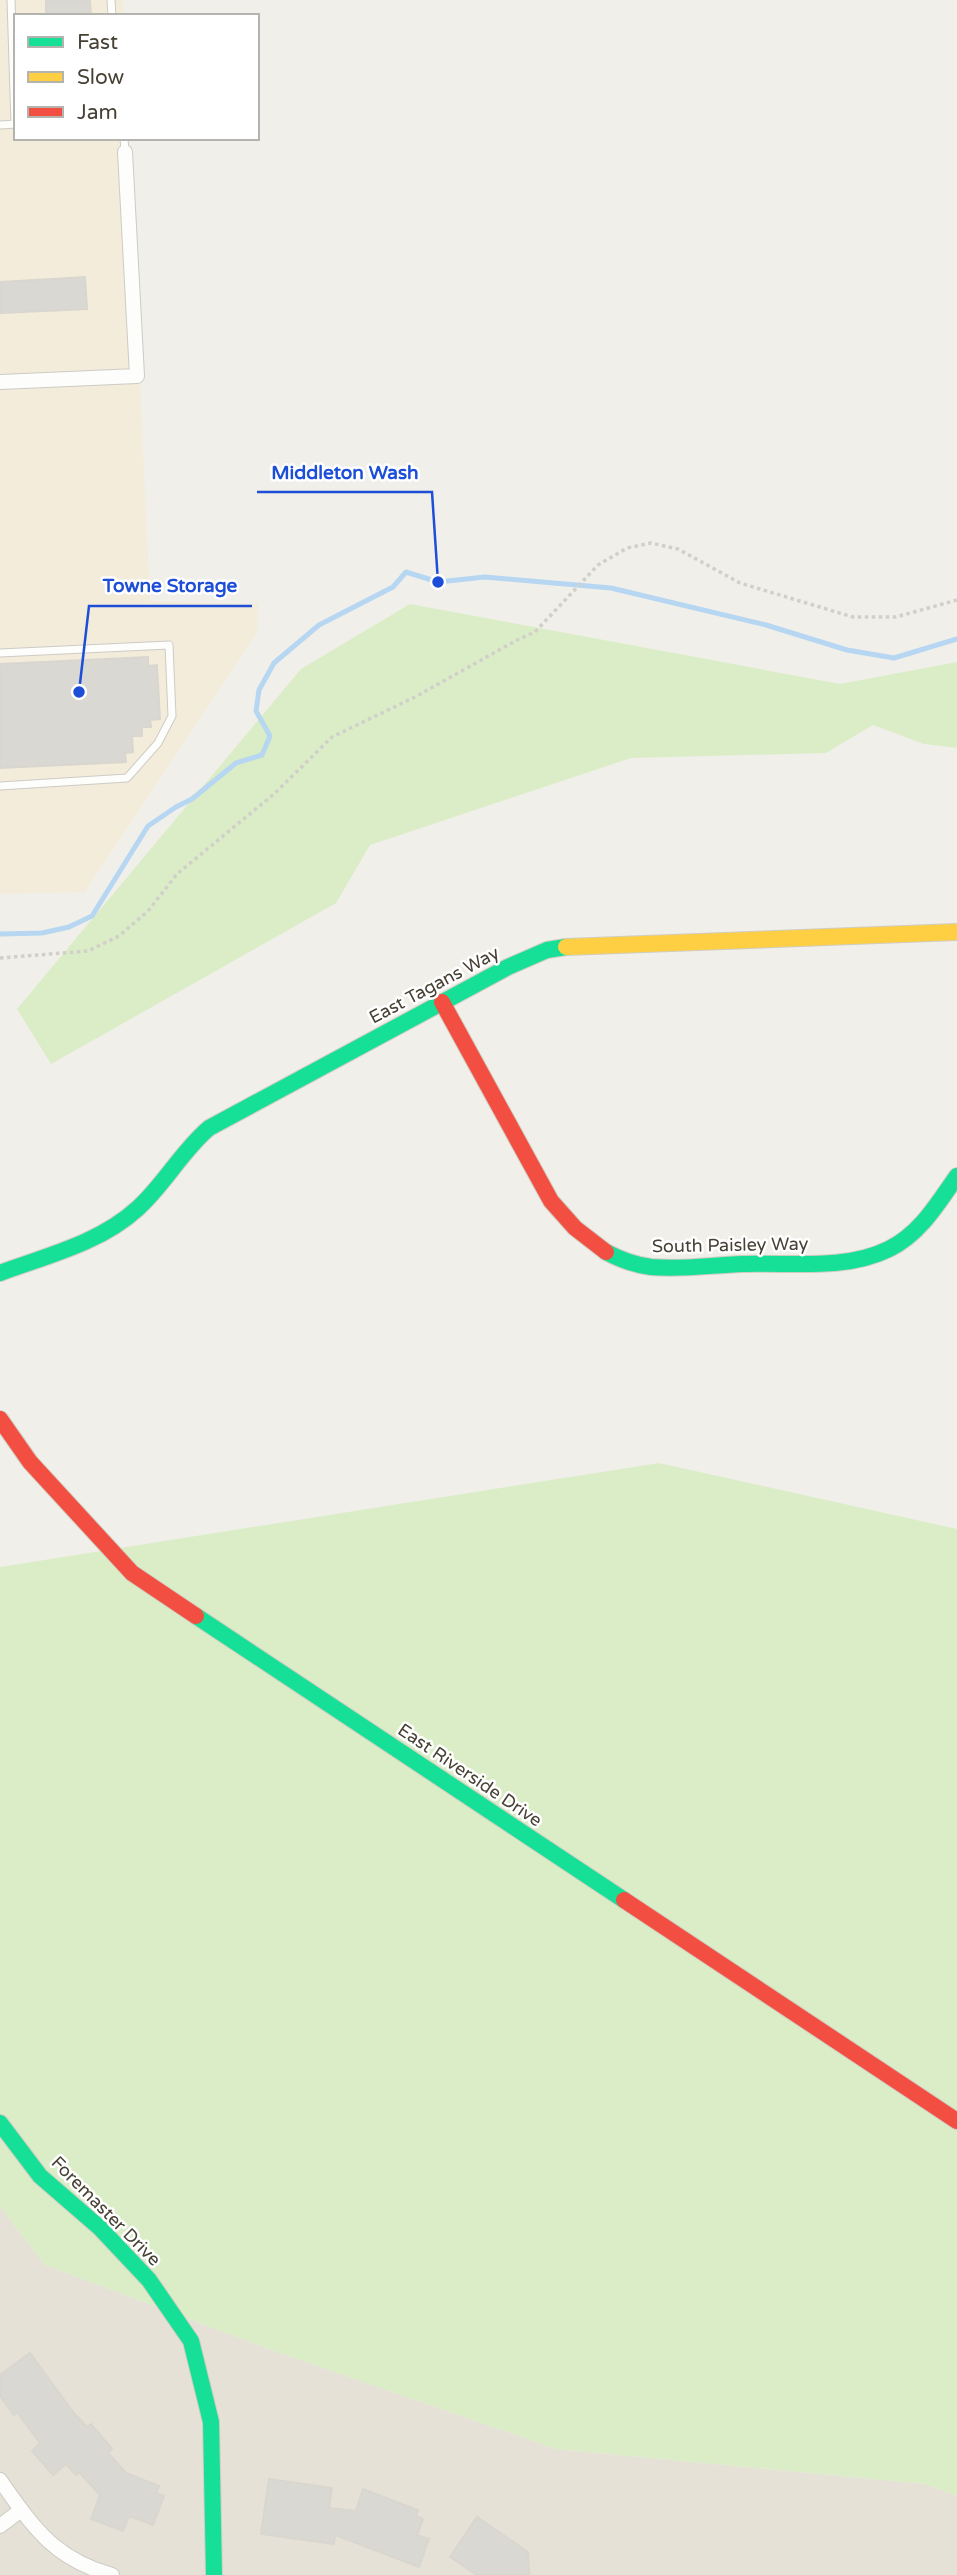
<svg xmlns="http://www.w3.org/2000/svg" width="957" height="2575" font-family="'Varela Round',sans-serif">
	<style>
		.residential { fill: #e5e1d6 }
		.commercial { fill: #f4ecdb }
		.green { fill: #dbedc7 }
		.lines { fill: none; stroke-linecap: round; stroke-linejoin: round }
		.stream { stroke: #b6d6f2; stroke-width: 5 }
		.building { fill: #dad8d2; stroke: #d9d6cf; stroke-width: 2 }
		.lane-casing { stroke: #cdcbc5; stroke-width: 9 }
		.street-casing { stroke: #cdcbc5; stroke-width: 16 }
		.fast-casing { stroke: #d0cdc0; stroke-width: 18 }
		.slow-casing { stroke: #d0cdc0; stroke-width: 18 }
		.jam-casing { stroke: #d0cdc0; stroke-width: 18 }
		.path { stroke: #d1cfca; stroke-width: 3.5; stroke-dasharray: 3.5 3.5; stroke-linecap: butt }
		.lane { stroke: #fdfdfc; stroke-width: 7 }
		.street { stroke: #fdfdfc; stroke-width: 14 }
		.fast { stroke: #16e098; stroke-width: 16 }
		.slow { stroke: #ffcf43; stroke-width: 16 }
		.jam { stroke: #f24e42; stroke-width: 16 }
		.labels { text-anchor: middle; stroke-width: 5; stroke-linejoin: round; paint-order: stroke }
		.street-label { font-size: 18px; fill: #474134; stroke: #fff }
		.leader { fill: none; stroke: #1d4ed8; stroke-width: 2.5 }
		.callout-dot { fill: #1d4ed8; stroke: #fff; stroke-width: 2.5 }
		.callout-label { font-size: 19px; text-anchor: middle; font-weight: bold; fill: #1d4ed8; stroke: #fff; stroke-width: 5; stroke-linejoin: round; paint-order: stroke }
	</style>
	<rect width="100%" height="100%" fill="#f0efea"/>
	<path class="residential" d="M0,2207l45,58 224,84 287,100 370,35 31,12v79h-957z"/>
	<path class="commercial" d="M0,0h123l1,16h-108v122h113l21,463 108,3 -1,29 -172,259 -85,2z"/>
	<g class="green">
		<path d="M410,604l430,80 117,-22v86l-33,-4 -51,-19 -47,28 -195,5 -261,87 -34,58 -285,161 -34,-55 284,-340z"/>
		<path d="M659,1463l298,66v967l-31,-12 -370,-35 -287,-100 -224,-84 -45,-58v-640z"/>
	</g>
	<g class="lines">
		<path class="stream" d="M0,934l42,-1 27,-6 23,-11 56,-90 28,-19 16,-8 44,-36 26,-8 8,-19 -14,-25 3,-21 15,-27 45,-38 74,-38 13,-15 32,10 47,-5 126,11 155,37 81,25 47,8 63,-19"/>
	</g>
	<g class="building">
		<path d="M46,0h44l1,16h-45z"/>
		<path d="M85,277l2,32 -87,4v-31z"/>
		<path d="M148,657v9l9,-1 3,54 -10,1 1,7h-9v9h-10l1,16 -8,1 1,9 -126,6v-104z"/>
		<path d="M30,2353l43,59 14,15 4,-3 21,25 -4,4 18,20 33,13 -3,7 8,3 -11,29 -24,-9 -6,15 -32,-12 9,-24 -21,-23 -3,3 -10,-11 -13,11 -21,-24 8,-8 -23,-31 -3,3 -14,-19v-21z"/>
		<path d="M269,2479l63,9 -3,20 27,3 7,-22 55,21 -2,6 7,3 -6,16 12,4 -10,28 -84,-32 -1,9 -73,-10z"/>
		<path d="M477,2517l51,35 1,23h-52l-27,-18z"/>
	</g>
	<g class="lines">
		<g class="lane-casing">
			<g id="lane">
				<path d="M11,0l4,124"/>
				<path d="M111,0l1,16"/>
				<path d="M0,125l16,-1"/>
				<path d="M124,138l1,14"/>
				<path d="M0,653l169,-8 3,71 -14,27 -31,35 -127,8"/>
			</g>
		</g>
		<g class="street-casing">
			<g id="street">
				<path d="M0,382l137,-6 -12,-224"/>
				<path d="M0,2480c33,47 54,79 112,95"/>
				<path d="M0,2526l21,-16"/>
			</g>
		</g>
		<g class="fast-casing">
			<g id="fast">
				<path d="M606,1252c15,8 29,13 45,15 30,3 61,-2 91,-3 47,-2 103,7 147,-15 31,-15 49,-46 68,-73"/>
				<path d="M0,1273c46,-17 100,-30 137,-64 27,-24 44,-57 72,-81l299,-161 39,-17 19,-3"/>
				<path d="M196,1616l428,284"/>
				<path d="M0,2123l40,53 60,52 49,52 42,61 20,81 3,153"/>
			</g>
		</g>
		<g class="slow-casing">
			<path id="slow" d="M566,947l391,-15"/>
		</g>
		<g class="jam-casing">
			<g id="jam">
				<path d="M442,1002l109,199 24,27 31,24"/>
				<path d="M0,1419l30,43 102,111 64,43"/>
				<path d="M624,1900l333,221"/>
			</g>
		</g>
		<path class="path" d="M0,958l88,-7 31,-15 29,-25 29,-37 97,-80 58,-57 83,-40 102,-57 18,-8 63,-67 29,-17 24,-5 27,6 62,34 113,34h43l61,-17"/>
		<use href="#lane" class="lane"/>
		<use href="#street" class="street"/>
		<use href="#fast" class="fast"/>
		<use href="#slow" class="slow"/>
		<use href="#jam" class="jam"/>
	</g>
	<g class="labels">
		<g class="street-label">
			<text transform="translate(434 985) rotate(-28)" y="6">East Tagans Way</text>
			<text transform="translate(730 1245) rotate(-1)" y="6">South Paisley Way</text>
			<text transform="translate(470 1775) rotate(34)" y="6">East Riverside Drive</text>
			<text transform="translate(106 2211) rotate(45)" y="6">Foremaster Drive</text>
		</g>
	</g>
	<path class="leader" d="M438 582L432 492H257M79 692L89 606H252"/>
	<g class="callout-dot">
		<circle cx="438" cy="582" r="7"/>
		<circle cx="79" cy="692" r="7"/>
	</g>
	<g class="callout-label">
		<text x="345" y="479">Middleton Wash</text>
		<text x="170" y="592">Towne Storage</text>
	</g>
	<rect x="14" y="14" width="245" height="126" fill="#ffffff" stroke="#b5b3ae" stroke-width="2"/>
	<rect x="28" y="37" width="35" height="10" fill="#16e098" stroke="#b5b3ae" stroke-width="2"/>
	<text x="77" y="49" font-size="21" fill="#474134">Fast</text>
	<rect x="28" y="72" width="35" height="10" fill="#ffcf43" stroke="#b5b3ae" stroke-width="2"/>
	<text x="77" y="84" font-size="21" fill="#474134">Slow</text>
	<rect x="28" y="107" width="35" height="10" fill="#f24e42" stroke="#b5b3ae" stroke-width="2"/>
	<text x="77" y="119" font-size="21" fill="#474134">Jam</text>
</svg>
